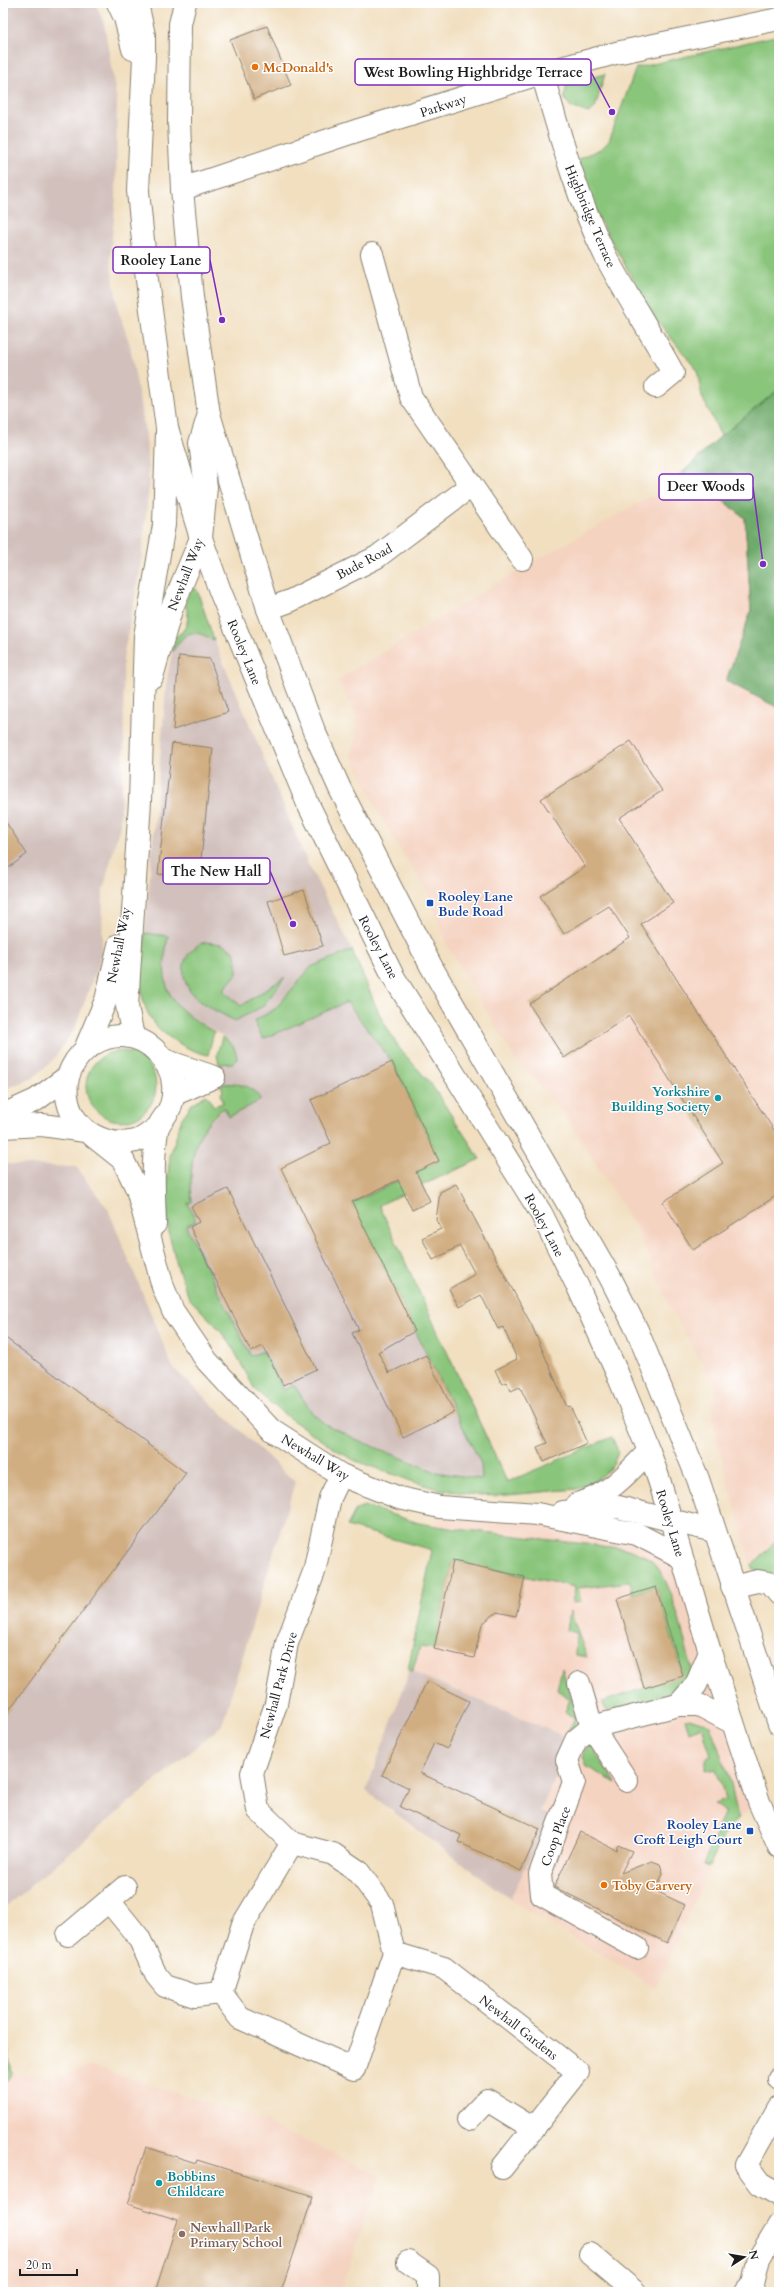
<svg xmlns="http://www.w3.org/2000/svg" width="782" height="2295" font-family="Cardo,serif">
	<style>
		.built { fill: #f5d3c1 }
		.industrial { fill: #d1c0bc }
		.green { fill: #89c57a; stroke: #52704b }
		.forest { fill: #6eaa6a; stroke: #456343 }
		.building { fill: #d1ae82 }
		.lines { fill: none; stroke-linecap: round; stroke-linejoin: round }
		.street-casing { stroke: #867e6e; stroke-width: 24 }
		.highway-casing { stroke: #867e6e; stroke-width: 24 }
		.street { stroke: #fff; stroke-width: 22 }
		.highway { stroke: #fff; stroke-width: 22 }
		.food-dot { fill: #e8710a; stroke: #fff; stroke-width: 1.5 }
		.transit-dot { fill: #1a4fb4; stroke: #fff; stroke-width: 1.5 }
		.culture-dot { fill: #0f9aa8; stroke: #fff; stroke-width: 1.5 }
		.education-dot { fill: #8d6e63; stroke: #fff; stroke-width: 1.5 }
		.labels { text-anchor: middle; stroke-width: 3; stroke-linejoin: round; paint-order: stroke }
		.food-label { font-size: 13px; font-weight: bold; fill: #c56008; stroke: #fff; text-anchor: start }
		.street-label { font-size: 13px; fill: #1c1c1c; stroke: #fff }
		.transit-label { font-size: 13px; font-weight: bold; fill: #164399; stroke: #fff; text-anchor: start }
		.culture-label { font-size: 13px; font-weight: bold; fill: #0d838f; stroke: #fff; text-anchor: end }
		.education-label { font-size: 13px; font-weight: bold; fill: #785e54; stroke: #fff; text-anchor: start }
		.leader { fill: none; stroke: #7b2cbf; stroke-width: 1.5 }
		.callout-dot { fill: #7b2cbf; stroke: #fff; stroke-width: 1.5 }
		.callout { fill: #fff; stroke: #7b2cbf; stroke-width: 1.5 }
		.callout-label { font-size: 14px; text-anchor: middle; font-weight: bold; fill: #1c1c1c }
	</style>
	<rect width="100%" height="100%" fill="#fff"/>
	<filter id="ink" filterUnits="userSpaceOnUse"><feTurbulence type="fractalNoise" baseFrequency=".025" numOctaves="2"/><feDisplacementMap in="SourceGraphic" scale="8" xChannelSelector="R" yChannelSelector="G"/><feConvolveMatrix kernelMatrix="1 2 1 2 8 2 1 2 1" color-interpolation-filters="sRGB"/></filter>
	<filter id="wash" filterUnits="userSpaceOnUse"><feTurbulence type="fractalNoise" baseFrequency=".012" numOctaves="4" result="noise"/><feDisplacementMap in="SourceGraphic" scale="16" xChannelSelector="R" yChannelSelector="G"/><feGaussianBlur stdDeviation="0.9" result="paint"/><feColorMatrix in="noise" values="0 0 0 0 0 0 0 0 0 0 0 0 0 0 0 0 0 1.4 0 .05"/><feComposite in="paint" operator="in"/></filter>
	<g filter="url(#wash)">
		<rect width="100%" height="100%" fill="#f1dfc0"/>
		<g class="built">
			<path d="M666,488l51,8 28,22 6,93 -25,70 53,27v829l-28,30 -39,-147 4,-32 -47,-83 -32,-76 -74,-117 -48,-53 -68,-114 -20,-54 -41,-64 -36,-75 8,-15 -3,-25 -18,-32 192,-116z"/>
			<path d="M440,1507l98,7 143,43 78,245 -32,26 -71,160 -146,-89 41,-82 -11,-6 23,-49 -1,-27 -154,-65z"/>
			<path d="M91,2066l162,51 128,59 -41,116h-337v-206l9,-13 43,5z"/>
		</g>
		<g class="industrial">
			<path d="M3,3h92l9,20 13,79 -1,96 -6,59 8,53 12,35 16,93 3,49 -9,84 -17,87 1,86 -4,81 -17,65 -1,56 -4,19 -23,63 -15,22 -7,10 -20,18 -30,12z"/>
			<path d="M199,632l15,8 94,224 46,89 27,65 19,31 31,35 49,75 -101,46 129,277 -72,-10 -76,-31 -35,-17 -12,-10 -19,-29 -10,5 -21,-39 -12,5 -65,-130 6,-64 11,-35 22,-19 4,9 32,-17 -12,-13 -13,-4 -15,1 -2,-20 14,-1 -3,-22 -51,-32 -12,-20 -3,-24 1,-11 -13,-20 -7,-1 22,-255 5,-26 6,-10 10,-9z"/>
			<path d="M3,1164l73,3 32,42 65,159 122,114 -73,243 -219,184z"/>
			<path d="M408,1670l154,65 1,27 -23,49 11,5 -41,83 -144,-108 40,-110z"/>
		</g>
		<g class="green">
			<path d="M779,35v673l-53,-27 25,-70 -6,-93 -28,-22 -51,-8 55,-52 -19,-39 -5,-27 -42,-52 -56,-99 -22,-59 25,-12 7,-7 27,-73z"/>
			<path d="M605,74l-10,34 -7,5 -17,-6 -7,-9 3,-14z"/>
			<path d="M194,587l3,3 17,50c-23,-12 -28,-9 -42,12l2,-14c15,-9 16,-19 11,-35l5,-14z"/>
			<path d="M145,933l23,3c-10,54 0,69 46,96l-6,23c-14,-3 -28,-10 -39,-18 -37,-26 -28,-64 -24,-104z"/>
			<path d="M205,942l17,2 12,7 3,11v12l-14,16 18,16 44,-29 -22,29 -28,15c-12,-7 -27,-13 -38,-22 -20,-18 -18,-48 8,-57z"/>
			<path d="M352,950l29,68 19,31 31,35 49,75 -101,46 128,277 105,-45 6,14c-4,20 -23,32 -41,38l-81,7 -20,-1 -38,-6 -24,-7 -58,-21 -15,-8 -52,-35 -34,-28 -24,-45 -14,-18 -28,-29 -11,-29 -9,-34 -3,-43 4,-36 12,-38 10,-14 14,-9 3,2 4,9 10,-3 -2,-10 2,-1 -2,-8c17,-1 30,0 40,16l-32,17 -5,-9c-32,21 -35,59 -32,94l-4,1 8,18 -10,5 65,130 12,-5 21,39 10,-5 19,29 12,10 35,17 76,31 46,7 -1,-15 -129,-261 87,-42 -47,-99 -45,-60 -84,37 -9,-18 21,-12 36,-42z"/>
			<path d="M222,1037c9,5 14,11 15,22l-4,4 -14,1 -2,-9z"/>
			<circle cx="121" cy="1086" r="35"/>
			<path d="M364,1506l55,17 30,5 179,21c12,4 25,10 32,22 16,25 24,70 32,98l-6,13 -8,8 -58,20h-14l-4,-8 81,-27 -27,-88 -23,7 -3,-12 -52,6 3,14 -9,1 3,-16 -122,-26 -19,88 -14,-2 -8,25 -4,-2 24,-120 -85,-24 9,-17z"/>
			<path d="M779,1537v46l-28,-16z"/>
			<path d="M570,1611l17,46 -12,-2 1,-22 -9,-3z"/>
			<path d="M562,1668l18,56 -12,7 7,-13 -10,-6 5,-13 -13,-9z"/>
			<path d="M690,1718l20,7 21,58 7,36 -11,9 -18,39 -6,-2 22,-54 -11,-7 12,-4 -10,-31 -11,2v-12l6,-3 -9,-29 -13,5 -4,-13z"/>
			<path d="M587,1746h5l24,37 -29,-16 -4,-11z"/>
			<path d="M3,2039l3,1 6,33 -9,13z"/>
		</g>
		<path class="forest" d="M779,389v319l-53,-27 25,-70 -6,-93 -28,-22 -51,-8 55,-52z"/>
		<g id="blocks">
			<g class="building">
				<path d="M267,26l24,59 -37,14 -24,-59z"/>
				<path d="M179,656l31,3 18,53 -55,18z"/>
				<path d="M631,741l31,50 -43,27 54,85 -32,21 138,214v56l-86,56 -30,-48 60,-39 -94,-147 -65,42 -35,-54 101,-66 -21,-32 -45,28 -24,-38 45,-29 -44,-68z"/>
				<path d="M172,743l41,5 -14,130 -41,-4z"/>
				<path d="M3,818l24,36 -24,18z"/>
				<path d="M304,890l19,56 -39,10 -16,-55z"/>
				<path d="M392,1062l47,99 -23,11 14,29 -18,9 -14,-30 -46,22 63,129 -37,21 11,21 37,-18 28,57 -51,25 -51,-104 7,-3 -78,-162 50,-25 -20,-43z"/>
				<path d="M456,1184l76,142 35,81 3,-1 17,37 -43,19 -7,-15 10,-4 -27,-56 -9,4 -5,-9 -4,2 -7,-14 22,-11 -14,-32 -5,2 -17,-34 -22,12 -10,-18 26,-15 -15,-28 -27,14 -11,-22 19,-9 -5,-9 4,-28z"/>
				<path d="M228,1189l88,180 -33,16 -20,-39 -12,6 -61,-125 9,-5 -8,-16z"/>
				<path d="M3,1336l183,137 -183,245z"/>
				<path d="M453,1561l72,16 -9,39 -19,-4 -15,12 -8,34 -40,-9z"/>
				<path d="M656,1587l27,89 -39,12 -27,-89z"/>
				<path d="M427,1681l42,20 -22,48 -13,-6 -14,30 120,56 -19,42 -63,-29 3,-7 -61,-28 9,-19 -27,-13z"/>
				<path d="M580,1832l36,18 2,-5 14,6 -11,22 31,-12 8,3 3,9 -7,18 29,14 -18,38 -113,-56z"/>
				<path d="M146,2147l50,16 1,-3 116,36 -32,96h-126l23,-72 -50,-16z"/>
			</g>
		</g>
	</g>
	<g filter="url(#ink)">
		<use href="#blocks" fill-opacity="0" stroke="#867e6e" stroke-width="1"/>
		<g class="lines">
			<g class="street-casing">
				<g id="street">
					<path d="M542,73c18,62 35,126 64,184 21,40 46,77 67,116l-17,14"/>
					<path d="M182,189l177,-59 183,-57 74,-20 163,-34"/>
					<path d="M372,254l39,143 111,162"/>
					<path d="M268,609l22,-8 87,-44 94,-71"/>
					<path d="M152,677l19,-67 30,-72 5,-51 -6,-44 9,-29"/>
					<path d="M133,1037l-6,-31 13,-205 5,-165 19,-111 3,-93"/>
					<path d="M86,1047l20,-47 13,-55"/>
					<path d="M164,1060l50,17"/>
					<path d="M173,1095l41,-18"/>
					<path d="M3,1115l33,-15 31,-23"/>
					<path d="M3,1127l39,-2 43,6"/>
					<path d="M93,1136l30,24 14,29 26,98 10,24 34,50 64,69 70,45 58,23 41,9 97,7 100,20 44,23"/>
					<path d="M155,1224c-1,-31 -3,-62 2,-93 1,-7 7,-13 10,-18 7,-10 7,-25 5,-36 -2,-9 -9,-18 -15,-25 -37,-39 -101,0 -89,50 7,30 39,46 68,39 7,-2 15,-9 21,-13"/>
					<path d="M341,1475l-11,23 -16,74 -27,71 -11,61 -24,69 6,37 34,33 41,11 25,17 24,33 12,49"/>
					<path d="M577,1504c31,-8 51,-31 72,-53"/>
					<path d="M563,1512l55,-5 96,24"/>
					<path d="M732,1587l26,-6 12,2 9,11"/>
					<path d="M579,1683l13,44 35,54"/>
					<path d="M678,1705l18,-20 14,-33"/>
					<path d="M109,1901l30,37 17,37 9,11 30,10 26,-3"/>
					<path d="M68,1935l57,-48"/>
					<path d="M637,1948l-95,-53 -2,-21 34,-92 -7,-22 9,-20 16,-13 86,-22h21l34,18"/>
					<path d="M394,1953l50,15 134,104 -76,96"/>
					<path d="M221,1993l19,25 114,51 40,-116"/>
					<path d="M221,1993l22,-69 49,-81"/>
					<path d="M779,2078v1"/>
					<path d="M779,2107l-33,58 14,19 19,11"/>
					<path d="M468,2120l19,-20 47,29"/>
					<path d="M590,2254l45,38"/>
					<path d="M408,2262l20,14v16"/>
					<path d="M746,2292l7,-8 6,-26 20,-33"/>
				</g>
			</g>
			<g class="highway-casing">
				<g id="highway">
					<path d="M118,3l7,15 8,31"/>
					<path d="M137,3l7,32v22l-6,134 9,89 20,148 34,110 19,53 88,213 85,172 148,237 37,74 40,88 31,76 11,32 50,169 49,150 20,45"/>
					<path d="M185,3l-5,21 -1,98 3,67 10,108 17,117 59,195 46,122 26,58 91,177 179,311 27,53 61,149 81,245"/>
				</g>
			</g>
			<use href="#street" class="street"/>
			<use href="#highway" class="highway"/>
		</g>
	</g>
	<g class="food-dot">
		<circle cx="255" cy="67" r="4"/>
		<circle cx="604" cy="1885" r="4"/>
	</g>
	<g class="transit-dot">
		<rect x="426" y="899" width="8" height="8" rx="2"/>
		<rect x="746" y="1827" width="8" height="8" rx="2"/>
	</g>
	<g class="culture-dot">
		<circle cx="718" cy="1098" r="4"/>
		<circle cx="159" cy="2183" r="4"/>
	</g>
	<circle class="education-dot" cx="182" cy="2234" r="4"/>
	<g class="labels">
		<g class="food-label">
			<text x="263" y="72">McDonald's</text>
			<text x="612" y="1890">Toby Carvery</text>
		</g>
		<g class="street-label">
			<text transform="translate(443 105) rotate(-18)" y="5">Parkway</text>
			<text transform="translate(591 216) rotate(67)" y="5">Highbridge Terrace</text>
			<text transform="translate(364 561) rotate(-28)" y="5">Bude Road</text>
			<text transform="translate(185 574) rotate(-69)" y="5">Newhall Way</text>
			<text transform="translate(245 652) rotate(68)" y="5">Rooley Lane</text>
			<text transform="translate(118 945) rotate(-79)" y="5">Newhall Way</text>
			<text transform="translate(379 947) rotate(62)" y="5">Rooley Lane</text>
			<text transform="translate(545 1225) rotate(62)" y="5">Rooley Lane</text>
			<text transform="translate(316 1457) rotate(31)" y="5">Newhall Way</text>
			<text transform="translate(671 1523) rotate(73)" y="5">Rooley Lane</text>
			<text transform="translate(278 1685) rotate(-75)" y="5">Newhall Park Drive</text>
			<text transform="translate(555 1836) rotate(-70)" y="5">Coop Place</text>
			<text transform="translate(519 2027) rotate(38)" y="5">Newhall Gardens</text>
		</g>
		<g class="transit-label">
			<text x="438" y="901">Rooley Lane<tspan x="438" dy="15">Bude Road</tspan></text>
			<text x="742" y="1829" text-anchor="end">Rooley Lane<tspan x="742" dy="15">Croft Leigh Court</tspan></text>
		</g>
		<g class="culture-label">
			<text x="710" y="1096">Yorkshire<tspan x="710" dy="15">Building Society</tspan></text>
			<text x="167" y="2181" text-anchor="start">Bobbins<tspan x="167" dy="15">Childcare</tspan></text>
		</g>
		<g class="education-label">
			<text x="190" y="2232">Newhall Park<tspan x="190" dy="15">Primary School</tspan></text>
		</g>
	</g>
	<path class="leader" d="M612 112L591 72M222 320L210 260M763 564L753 487M293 924L270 871"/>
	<g class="callout-dot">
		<circle cx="612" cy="112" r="4"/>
		<circle cx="222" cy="320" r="4"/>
		<circle cx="763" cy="564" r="4"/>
		<circle cx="293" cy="924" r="4"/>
	</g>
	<g class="callout">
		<rect x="355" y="59" width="236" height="26" rx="4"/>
		<rect x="113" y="247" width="97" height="26" rx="4"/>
		<rect x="659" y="474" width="94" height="26" rx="4"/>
		<rect x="163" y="858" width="107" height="26" rx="4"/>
	</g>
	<g class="callout-label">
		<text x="473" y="77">West Bowling Highbridge Terrace</text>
		<text x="161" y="265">Rooley Lane</text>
		<text x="706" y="491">Deer Woods</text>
		<text x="216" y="876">The New Hall</text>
	</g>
	<rect width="782" height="2295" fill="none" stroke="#fff" stroke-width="16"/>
	<g transform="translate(744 2257) rotate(78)" stroke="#ffffff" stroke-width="3" paint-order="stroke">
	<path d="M0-3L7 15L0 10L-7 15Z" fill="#1c1c1c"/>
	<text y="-6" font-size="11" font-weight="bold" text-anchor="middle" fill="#1c1c1c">N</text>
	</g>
	<path d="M20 2269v6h57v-6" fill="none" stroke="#1c1c1c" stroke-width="2"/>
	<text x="26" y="2269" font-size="12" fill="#1c1c1c" stroke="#ffffff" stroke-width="3" paint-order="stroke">20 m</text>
</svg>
